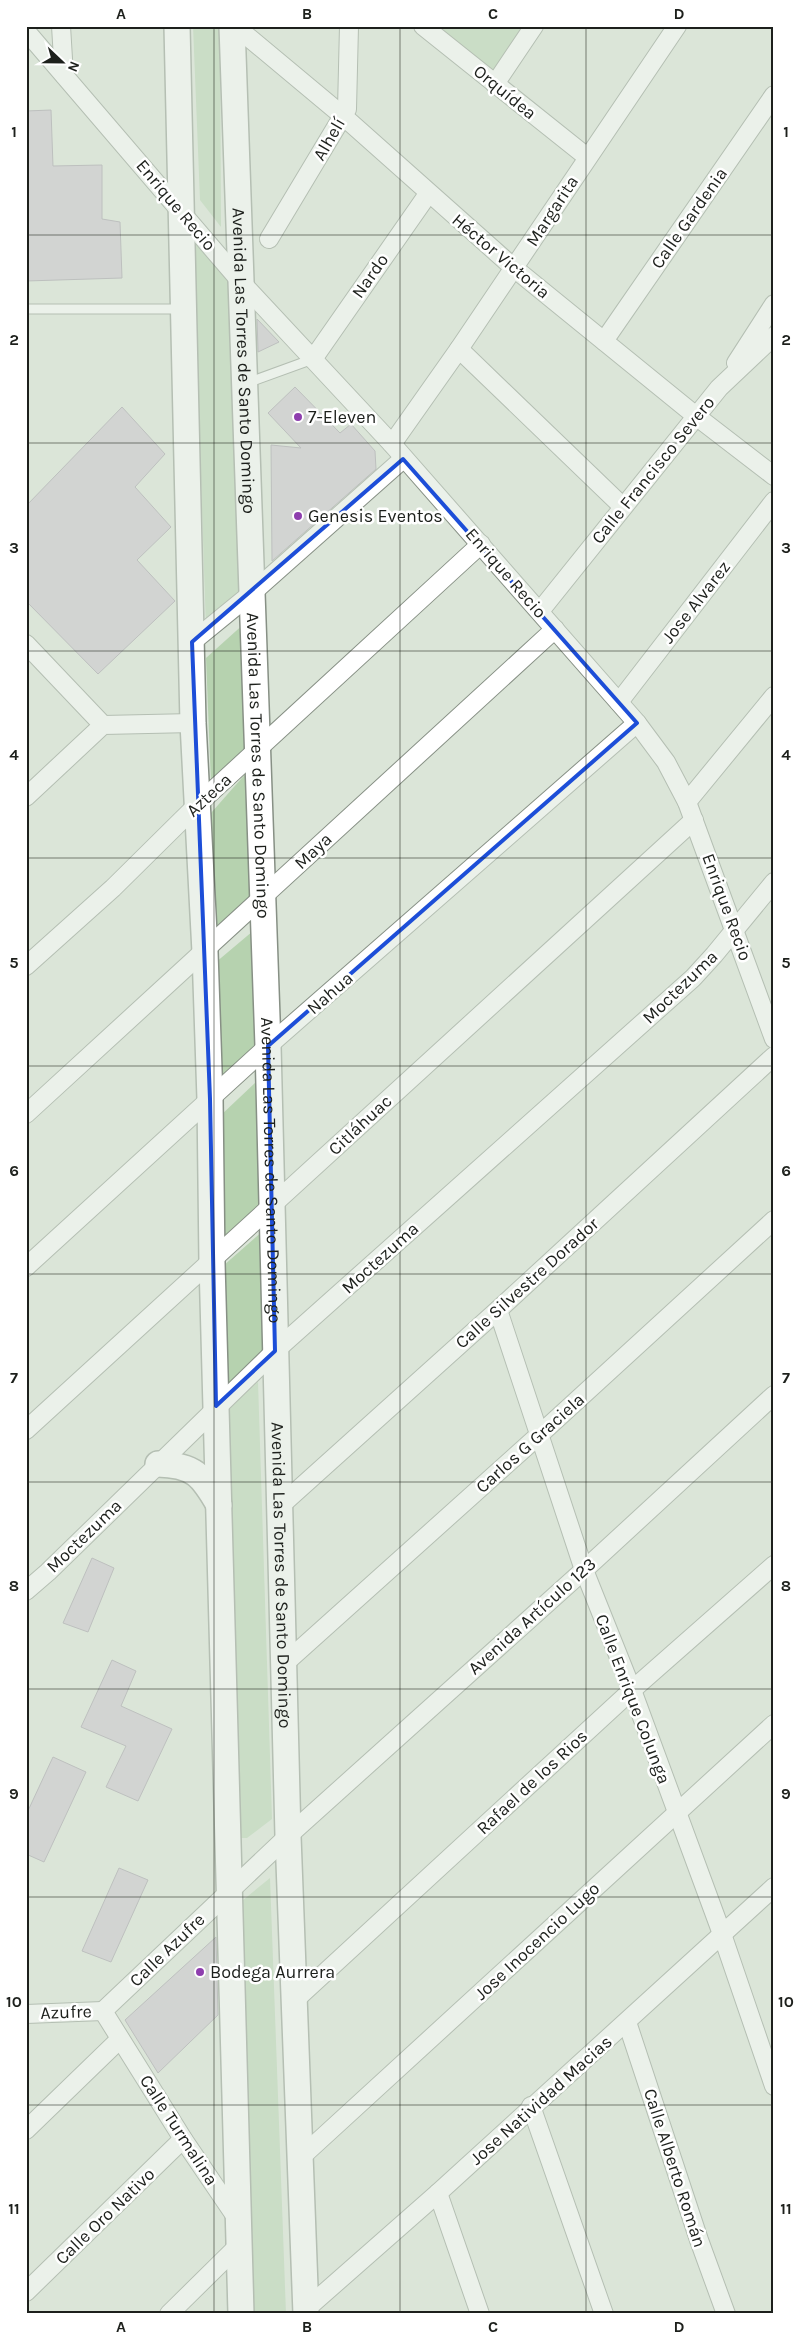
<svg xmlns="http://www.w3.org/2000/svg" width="800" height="2340" font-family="Karla,sans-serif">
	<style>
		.green { fill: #b6d2af }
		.building { fill: #c7bfcb; stroke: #9a929e }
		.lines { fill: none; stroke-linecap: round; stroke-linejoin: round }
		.lane-casing { stroke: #879085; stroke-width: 11 }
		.street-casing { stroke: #879085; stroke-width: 20 }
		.secondary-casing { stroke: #879085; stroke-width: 28 }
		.lane { stroke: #fff; stroke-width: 9 }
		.street { stroke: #fff; stroke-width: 18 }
		.secondary { stroke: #fff; stroke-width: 25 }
		.marked { fill: none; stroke: #1d4ed8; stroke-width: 4; stroke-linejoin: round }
		.grid { fill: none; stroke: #1d201c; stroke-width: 1; stroke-opacity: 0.55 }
		.poi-dot { fill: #8e3eae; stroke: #fff; stroke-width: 2 }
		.labels { text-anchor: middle; stroke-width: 5; stroke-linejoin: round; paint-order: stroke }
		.street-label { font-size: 18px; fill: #1d201c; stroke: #fff }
		.poi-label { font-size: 18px; fill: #1d201c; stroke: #fff; text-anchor: start }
		.neatline { fill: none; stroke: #1d201c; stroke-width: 2 }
		.grid-label { font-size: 16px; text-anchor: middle; font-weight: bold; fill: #1d201c }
	</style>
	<rect width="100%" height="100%" fill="#dbe5d8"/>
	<g class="green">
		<path d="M193,26h27l1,201 -21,-27z"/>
		<path d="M436,26h95l-29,43h-15z"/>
		<path d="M193,237l41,51 13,306 -41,35z"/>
		<path d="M246,622l2,126 -37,35 -5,-125z"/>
		<path d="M248,771l5,133 -39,38 -3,-129z"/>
		<path d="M253,931l5,115 -38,34 -5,-117z"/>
		<path d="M258,1080l5,124 -39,34 -4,-122z"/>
		<path d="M264,1230l4,119 -40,39 -5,-122z"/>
		<path d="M258,1382l14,437 -25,19h-8l-17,-426z"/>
		<path d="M270,1878l16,436h-34l-15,-409z"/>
	</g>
	<g class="building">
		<path d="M51,110l2,56 49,-1v54l18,3 2,56 -96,3v-170z"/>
		<path d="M257,319l22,23 -21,10v-2z"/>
		<path d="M295,387l45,46 11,-9 24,27 1,18 -104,92 -1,-116 30,3 -33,-35z"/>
		<path d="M122,407l43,47 -30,33 36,40 -34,33 38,41 -77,73 -72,-73v-95z"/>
		<path d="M92,1558l22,10 -26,64 -25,-9z"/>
		<path d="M112,1660l24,11 -15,35 51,23 -34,72 -32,-14 20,-41 -45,-19z"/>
		<path d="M53,1757l33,15 -42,90 -18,-8v-39z"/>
		<path d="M119,1868l29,12 -37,82 -29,-11z"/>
		<path d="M216,1937l2,78 -60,58 -33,-53z"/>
	</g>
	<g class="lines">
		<g class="lane-casing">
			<g id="lane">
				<path d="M26,309h155"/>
				<path d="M247,383l66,-24"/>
			</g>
		</g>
		<g class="street-casing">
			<g id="street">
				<path d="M61,26l3,49"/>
				<path d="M235,26l108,90 171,152 182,148 78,60"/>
				<path d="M423,26l164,131"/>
				<path d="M26,31l215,251 151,162 245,279 29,39 21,40 87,237"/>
				<path d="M495,84l39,-58"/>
				<path d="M269,239l78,-130 2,-83"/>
				<path d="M604,341l170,-246"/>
				<path d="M459,349l163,157"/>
				<path d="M313,359l115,-165"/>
				<path d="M736,363l38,-59"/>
				<path d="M392,444l67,-95 218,-323"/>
				<path d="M540,611l179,-223 55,-52"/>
				<path d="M192,642l60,-49 151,-134"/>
				<path d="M26,644l77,81"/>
				<path d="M619,702l155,-201"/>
				<path d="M26,797l77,-72 90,-2"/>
				<path d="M687,802l87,-106"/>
				<path d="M26,966l87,-78 84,-83 284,-261"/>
				<path d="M26,1114l529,-485"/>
				<path d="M26,1267l242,-221 369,-323"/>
				<path d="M498,1310l86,260 48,120 90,244 52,152"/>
				<path d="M26,1430l668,-610"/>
				<path d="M279,1507l219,-197 276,-254"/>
				<path d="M26,1591l22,-19 227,-221 418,-373 21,-23 60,-73"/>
				<path d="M284,1664l254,-228 236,-216"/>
				<path d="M293,2002l339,-312 142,-125"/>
				<path d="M103,2011l185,-175 296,-266 190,-175"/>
				<path d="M103,2011l80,128 55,81"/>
				<path d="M26,2014l77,-3"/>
				<path d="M627,2022l72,218 27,74"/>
				<path d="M531,2106l73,208"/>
				<path d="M26,2130l94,-91"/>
				<path d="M299,2159l475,-435"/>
				<path d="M438,2193l42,121"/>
				<path d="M26,2292l157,-153"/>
				<path d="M305,2310l133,-117 336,-306"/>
				<path d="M169,2314l70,-69"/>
			</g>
		</g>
		<g class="secondary-casing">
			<g id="secondary">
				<path d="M177,26l16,697 12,229 5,147 2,164 29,1051"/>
				<path id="s1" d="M232,26l36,1020 20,790 18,478"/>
				<path d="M158,1464c36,1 44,11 61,41"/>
			</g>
		</g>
		<use href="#lane" class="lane"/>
		<use href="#street" class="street"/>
		<use href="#secondary" class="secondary"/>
	</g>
	<path d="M0 0H800V2340H0ZM403,459l234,264 -369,323 7,305 -59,55 -6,-307 -18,-457z" fill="#dbe5d8" fill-opacity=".55" fill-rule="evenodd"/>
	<path class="marked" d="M403,459l234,264 -369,323 7,305 -59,55 -6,-307 -18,-457z"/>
	<path class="grid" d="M214,26v2288M400,26v2288M586,26v2288M26,235h748M26,443h748M26,651h748M26,858h748M26,1066h748M26,1274h748M26,1482h748M26,1689h748M26,1897h748M26,2105h748"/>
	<g class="poi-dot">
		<circle cx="298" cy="417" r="5"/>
		<circle cx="298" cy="516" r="5"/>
		<circle cx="200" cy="1972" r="5"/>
	</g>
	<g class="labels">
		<g class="street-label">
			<text transform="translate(505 92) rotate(39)" y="6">Orquídea</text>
			<text transform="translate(329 139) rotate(-60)" y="6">Alhelí</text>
			<text transform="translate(176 205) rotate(50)" y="6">Enrique Recio</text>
			<text transform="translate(552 211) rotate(-57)" y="6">Margarita</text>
			<text transform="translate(689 218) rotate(-55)" y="6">Calle Gardenia</text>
			<text transform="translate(501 256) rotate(40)" y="6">Héctor Victoria</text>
			<text transform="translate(370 276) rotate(-55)" y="6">Nardo</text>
			<text dy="6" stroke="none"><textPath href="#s1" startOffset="335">Avenida Las Torres de Santo Domingo</textPath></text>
			<text transform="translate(653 470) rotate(-51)" y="6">Calle Francisco Severo</text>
			<text transform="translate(506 573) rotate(49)" y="6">Enrique Recio</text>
			<text transform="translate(696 602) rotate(-52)" y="6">Jose Alvarez</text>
			<text dy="6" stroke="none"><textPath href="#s1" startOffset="740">Avenida Las Torres de Santo Domingo</textPath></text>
			<text transform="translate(209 795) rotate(-43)" y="6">Azteca</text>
			<text transform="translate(313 851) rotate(-43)" y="6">Maya</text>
			<text transform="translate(727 907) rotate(70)" y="6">Enrique Recio</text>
			<text transform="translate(680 987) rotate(-44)" y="6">Moctezuma</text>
			<text transform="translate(330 993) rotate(-41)" y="6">Nahua</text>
			<text transform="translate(360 1125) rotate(-43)" y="6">Citláhuac</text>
			<text dy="6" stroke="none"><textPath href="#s1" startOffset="1145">Avenida Las Torres de Santo Domingo</textPath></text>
			<text transform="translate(380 1258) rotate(-42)" y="6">Moctezuma</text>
			<text transform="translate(527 1283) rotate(-42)" y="6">Calle Silvestre Dorador</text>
			<text transform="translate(530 1443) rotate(-42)" y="6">Carlos G Graciela</text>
			<text transform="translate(84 1536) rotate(-44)" y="6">Moctezuma</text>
			<text dy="6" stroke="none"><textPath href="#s1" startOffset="1550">Avenida Las Torres de Santo Domingo</textPath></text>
			<text transform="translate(532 1616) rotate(-42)" y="6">Avenida Artículo 123</text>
			<text transform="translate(633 1699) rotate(69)" y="6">Calle Enrique Colunga</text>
			<text transform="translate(532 1782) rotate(-43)" y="6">Rafael de los Rios</text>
			<text transform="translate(537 1941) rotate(-43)" y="6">Jose Inocencio Lugo</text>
			<text transform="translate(167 1950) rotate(-44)" y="6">Calle Azufre</text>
			<text transform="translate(66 2012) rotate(-2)" y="6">Azufre</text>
			<text transform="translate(541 2100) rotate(-42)" y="6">Jose Natividad Macias</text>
			<text transform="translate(179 2130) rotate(57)" y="6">Calle Turmalina</text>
			<text transform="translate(675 2168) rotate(72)" y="6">Calle Alberto Román</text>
			<text transform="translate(105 2216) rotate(-44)" y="6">Calle Oro Nativo</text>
		</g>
		<g class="poi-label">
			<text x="308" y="423">7-Eleven</text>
			<text x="308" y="522">Genesis Eventos</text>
			<text x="210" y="1978">Bodega Aurrera</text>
		</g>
	</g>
	<rect width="800" height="2340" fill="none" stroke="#ffffff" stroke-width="55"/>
	<g transform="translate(62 62) rotate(112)" stroke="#ffffff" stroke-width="4" paint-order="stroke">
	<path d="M0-4L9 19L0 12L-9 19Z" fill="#1d201c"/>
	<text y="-8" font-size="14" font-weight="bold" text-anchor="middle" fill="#1d201c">N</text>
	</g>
	<rect x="28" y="28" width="744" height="2284" class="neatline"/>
	<g class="grid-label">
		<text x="121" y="19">A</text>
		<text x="307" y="19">B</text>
		<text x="493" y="19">C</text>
		<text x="679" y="19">D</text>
		<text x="14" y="137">1</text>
		<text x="786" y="137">1</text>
		<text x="14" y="345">2</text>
		<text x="786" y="345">2</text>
		<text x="14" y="553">3</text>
		<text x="786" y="553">3</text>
		<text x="14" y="760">4</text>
		<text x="786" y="760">4</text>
		<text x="14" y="968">5</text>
		<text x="786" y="968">5</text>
		<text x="14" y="1176">6</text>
		<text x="786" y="1176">6</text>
		<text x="14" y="1383">7</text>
		<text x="786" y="1383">7</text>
		<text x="14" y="1591">8</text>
		<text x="786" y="1591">8</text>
		<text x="14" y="1799">9</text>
		<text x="786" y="1799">9</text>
		<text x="14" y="2007">10</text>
		<text x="786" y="2007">10</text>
		<text x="14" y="2214">11</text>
		<text x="786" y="2214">11</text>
		<text x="121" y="2332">A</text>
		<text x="307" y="2332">B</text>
		<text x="493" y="2332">C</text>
		<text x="679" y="2332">D</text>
	</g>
</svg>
